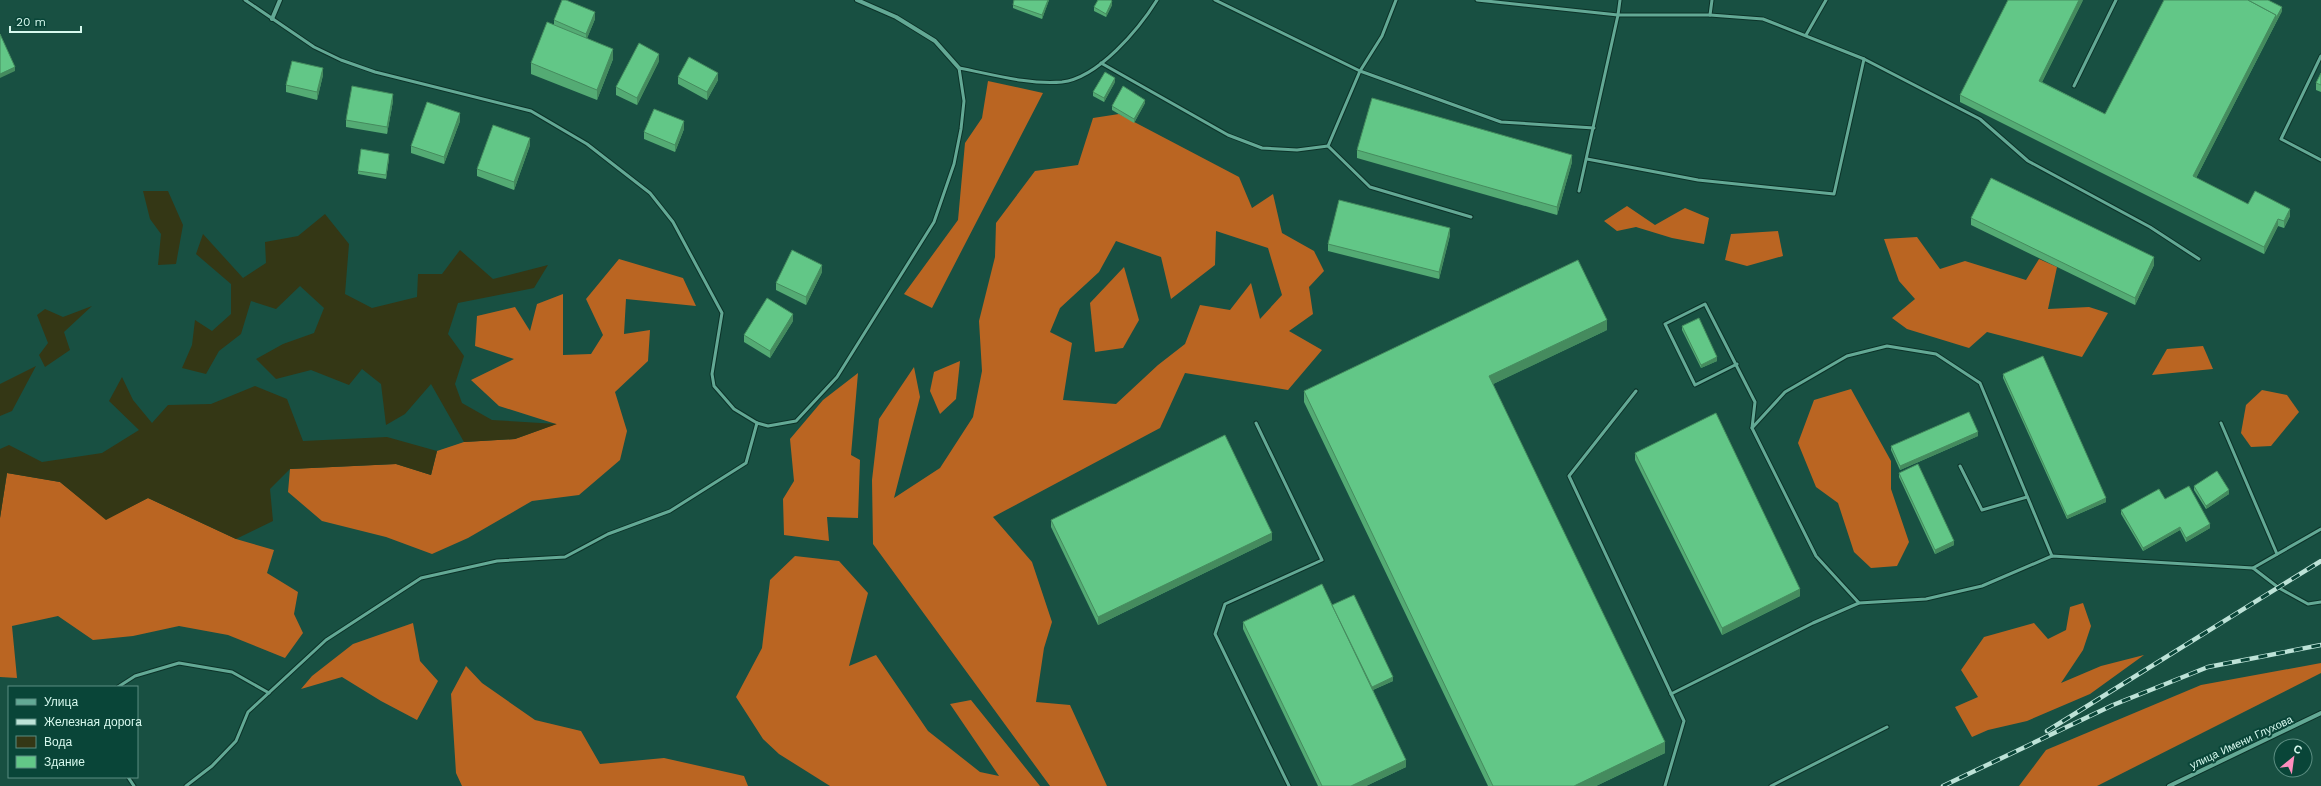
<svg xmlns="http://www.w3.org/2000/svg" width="2321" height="786" font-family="'Work Sans',sans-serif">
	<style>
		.forest { fill: #ba6522; fill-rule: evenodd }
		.water { fill: #343715 }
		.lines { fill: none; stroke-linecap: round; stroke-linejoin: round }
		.lane-casing { stroke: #0c3329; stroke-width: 5 }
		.street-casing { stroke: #0c3329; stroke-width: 6 }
		.lane { stroke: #63a995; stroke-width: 3 }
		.street { stroke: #63a995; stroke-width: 4 }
		.rail-casing { stroke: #bde2d7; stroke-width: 4.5 }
		.rail { stroke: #094538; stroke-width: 3; stroke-dasharray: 9; stroke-linecap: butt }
		.wall { fill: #54ab74 }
		.shaded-wall { fill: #458b5e }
		.building { fill: #62c787; stroke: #458b5e }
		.labels { text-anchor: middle; stroke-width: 4; stroke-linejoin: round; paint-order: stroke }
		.street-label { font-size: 11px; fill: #d7f9ee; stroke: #094538 }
	</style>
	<rect width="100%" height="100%" fill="#185042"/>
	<g class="forest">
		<path d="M988,81l55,12 -111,215 -28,-14 54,-74 7,-77 17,-25z"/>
		<path d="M1119,114l120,63 13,31 21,-14 9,39 32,18 10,20 -15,16 4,27 -24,17 33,19 -34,40 -103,-17 -25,55 -167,89 39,45 20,60 -8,26 -8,54 34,3 37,81h-57l-177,-242 -1,-64 7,-61 35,-52 6,30 -26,101 46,-30 33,-51 9,-46 -3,-50 16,-64 1,-34 39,-52 43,-6 15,-47zM1216,231l52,17 14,47 -22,24 -9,-36 -21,27 -30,-5 -15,39 -27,21 -42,39 -53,-4 9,-57 -22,-11 10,-24 39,-36 17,-31 45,16 10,42 44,-34z"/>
		<path d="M1627,206l28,19 30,-17 24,10 -5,26 -32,-6 -36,-11 -19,4 -13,-10z"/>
		<path d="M1778,231l5,25 -36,10 -22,-6 6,-26z"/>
		<path d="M1917,237l23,32 25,-8 61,19 13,-21 18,8 -9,42 41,-2 19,6 -26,44 -95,-25 -18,16 -62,-19 -15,-11 23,-19 -16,-18 -15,-42z"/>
		<path d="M619,259l64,19 13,28 -70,-7 -2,35 26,-4 -2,31 -33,31 12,39 -7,29 -41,35 -47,6 -64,37 -36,16 -46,-17 -64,-16 -34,-29 2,-23 106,-5 35,11 6,-24 27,-9 51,-3 41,-15 -57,-18 -28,-26 43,-21 -39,-13 2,-30 38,-9 15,24 7,-27 26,-10v61l28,-1 12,-19 -17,-36z"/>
		<path d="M1124,267l15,53 -16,28 -28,4 -5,-49z"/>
		<path d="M2203,346l10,23 -61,6 15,-26z"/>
		<path d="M960,361l-4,38 -16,15 -10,-23 4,-19z"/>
		<path d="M858,373l-7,82 9,5 -2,58 -31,-1 2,24 -45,-6 -1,-36 11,-18 -4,-42 33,-39z"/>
		<path d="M1851,389l40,72v28l18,53 -12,24 -26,2 -17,-16 -16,-49 -22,-16 -18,-44 16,-43z"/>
		<path d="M2262,390l25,5 12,17 -28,34 -20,1 -10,-14 5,-28z"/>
		<path d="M7,473l53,9 46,37 42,-21 88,41 38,11 -7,23 31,19 -4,22 9,19 -18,25 -57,-23 -49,-9 -46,10 -40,4 -35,-24 -46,10 5,52 -17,-1v-159z"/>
		<path d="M795,556l44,5 29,32 -19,73 27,-11 52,76 52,41 19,4 -49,-72 21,-4 69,86h-210l-51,-32 -16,-15 -27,-42 26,-49 8,-68z"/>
		<path d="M2083,603l8,23 -8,24 -22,33 40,-17 43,-11 -54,39 -63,27 -39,9 -16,7 -17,-30 23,-10 -17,-27 23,-33 50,-14 14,16 18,-9 4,-23z"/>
		<path d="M413,623l7,38 18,20 -21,39 -36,-19 -39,-24 -41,12 11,-13 41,-32z"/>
		<path d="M2321,663v10l-224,113h-78l27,-36 155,-65z"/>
		<path d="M466,666l16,17 53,37 46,11 19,33 64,-6 80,18 4,10h-286l-6,-13 -5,-79z"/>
	</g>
	<g class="water">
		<path d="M143,191h25l15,34 -7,39 -18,1 3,-31 -11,-15z"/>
		<path d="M325,214l24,30 -4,50 27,14 45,-11 1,-23h24l18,-24 33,29 55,-14 -14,23 -76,15 -10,31 16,22 -9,28 7,19 30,17 65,4 -42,15 -51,3 -33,-58 -26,30 -19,11 -5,-41 -19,-15 -13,16 -38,-15 -35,9 -20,-20 27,-15 31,-11 10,-25 -24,-22 -24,23 -25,-8 -10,33 -22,17 -13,23 -24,-6 10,-23 3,-25 17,11 19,-17v-30l-35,-30 7,-20 40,44 23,-15 -1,-21 33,-6z"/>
		<path d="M92,306l-28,26 6,18 -25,17 -6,-12 9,-12 -11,-28 8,-6 18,8z"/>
		<path d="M36,366l-24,45 -12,5v-32z"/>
		<path d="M122,377l11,23 19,23 16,-18 43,-1 44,-18 32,13 16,42 84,-4 50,14 -6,24 -35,-11 -106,5 -20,20 3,32 -37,18 -88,-41 -42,22 -46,-38 -53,-9 -7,45v-69l9,-4 33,17 60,-9 37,-23 -30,-29z"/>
	</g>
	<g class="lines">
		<g class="lane-casing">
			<g id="lane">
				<path d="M245,0l69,47 27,13 34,12 156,39 56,33 63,49 23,29 49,91 -10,61 2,12 20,23 23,14 11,3 28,-5 41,-44 97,-155 20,-58 7,-35 3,-28 -5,-33c32,6 69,17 103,14 36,-4 77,-53 95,-82"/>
				<path d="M1215,0l145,71 141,51 93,6"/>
				<path d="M1396,0l-14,36 -22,35 -32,75 42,41 101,30"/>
				<path d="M1477,0l141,15h92l53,4 101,40 116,60 48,42 122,66 49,32"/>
				<path d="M1710,15l2,-15"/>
				<path d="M1806,35l20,-35"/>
				<path d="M2321,56l-40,83 40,21"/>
				<path d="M1101,63l127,72 34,13 35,2 31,-4"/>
				<path d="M2074,86l42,-86"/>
				<path d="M1587,159l111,21 136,14 30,-135"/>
				<path d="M1579,191l39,-176 2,-15"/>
				<path d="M1737,364l-42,21 -30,-61 40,-20 50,98 -3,26 64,128 43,47"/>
				<path d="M1636,391l-67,85 115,245 -19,65"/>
				<path d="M1256,423l66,137 -97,44 -10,30 74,152"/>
				<path d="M2221,423l56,131"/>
				<path d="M1752,428l33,-36 62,-36 40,-10 49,8 44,29 72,173"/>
				<path d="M1960,466l22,44 45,-13"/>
				<path d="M2253,568l26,20 29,16 13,-2"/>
				<path d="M118,687l17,-11 44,-13 53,9 37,21"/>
				<path d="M1671,694l142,-71 46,-20 67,-4 56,-13 70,-30 201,12 68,-39"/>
				<path d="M128,777l6,9"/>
				<path d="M186,786l26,-20 24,-25 12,-29 78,-72 95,-62 76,-17 68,-4 43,-23 62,-23 76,-48 11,-40"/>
				<path d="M1771,786l116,-59"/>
			</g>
		</g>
		<g class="street-casing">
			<g id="street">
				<path d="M857,0l39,17 39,24 24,27"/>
				<path d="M272,19l8,-19"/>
				<path d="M2169,786l152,-73"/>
			</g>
		</g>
		<use href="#lane" class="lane"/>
		<use href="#street" class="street"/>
		<g class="rail-casing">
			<g id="rail">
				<path d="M2047,731l274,-170"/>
				<path d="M1943,786l170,-81 95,-38 113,-22"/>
			</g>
		</g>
		<use href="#rail" class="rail"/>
	</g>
	<g class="wall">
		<path d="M1014,0h35l-7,19 -29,-11v-3z"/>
		<path d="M2083,0l-41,82 63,32 177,-103 -86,167 52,26 42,12 -6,12 -6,-2 -14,28 -304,-152v-7z"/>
		<path d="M1112,5l-6,12 -12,-6v-4z"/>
		<path d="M595,19l-8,19 26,21 -16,41 -66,-26v-11l23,-38v-5z"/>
		<path d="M659,61l-22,44 -21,-10v-8z"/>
		<path d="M2321,73v19l-5,-2v-7z"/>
		<path d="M323,75l-6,25 -31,-8v-7z"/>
		<path d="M678,77l40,3 -11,20 -29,-16z"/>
		<path d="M1115,82l-11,20 -11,-6v-4z"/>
		<path d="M393,101l-6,33 -41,-7v-7z"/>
		<path d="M1145,103l-11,20 -22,-13v-4z"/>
		<path d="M460,121l-16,43 -33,-11v-7z"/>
		<path d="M684,129l-9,23 -31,-13v-7z"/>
		<path d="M530,145l-16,45 -37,-14v-7z"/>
		<path d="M1357,150l215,12 -15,53 -200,-57z"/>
		<path d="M389,158l-3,21 -28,-5v-3z"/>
		<path d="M1971,218l183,47 -19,40 -164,-80z"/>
		<path d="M1450,235l-11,44 -111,-28v-7z"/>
		<path d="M822,272l-16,33 -30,-15v-7z"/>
		<path d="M793,321l-23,37 -26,-16v-7z"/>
		<path d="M1682,326l35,35 -16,7 -19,-38z"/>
		<path d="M1607,330l-114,54 172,369 -69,33h-108l-184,-384v-11z"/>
		<path d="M2003,374l103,128 -39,17 -64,-141z"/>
		<path d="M1978,436l-78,34 -9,-20v-4z"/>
		<path d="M1635,453l165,143 -78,39 -87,-175z"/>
		<path d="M1899,473l55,72 -19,9 -36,-77z"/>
		<path d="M2194,486l35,8 -23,15 -12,-19z"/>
		<path d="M2165,499l45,29 -24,14 -6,-12 -37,21 -22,-37v-4z"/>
		<path d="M1051,520l221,20 -174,85 -47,-98z"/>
		<path d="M1332,605l61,76 -20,9 33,77 -40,19h-48l-75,-157v-7z"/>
	</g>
	<g class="shaded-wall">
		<path d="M1048,0h1l-7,19v-4z"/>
		<path d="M2079,0h4l-44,88v-7z"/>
		<path d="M1112,1v4l-6,12v-3z"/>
		<path d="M2282,7v4l-89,173v-8l83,-161z"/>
		<path d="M595,12v7l-9,22v-7z"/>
		<path d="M613,49v10l-16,41v-10z"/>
		<path d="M659,54v7l-22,44v-7z"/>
		<path d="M15,67v4l-15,7v-4z"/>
		<path d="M323,68v7l-6,25v-8z"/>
		<path d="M718,73v7l-11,20v-8z"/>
		<path d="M1115,78v4l-11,20v-4z"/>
		<path d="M393,94v7l-6,33v-7z"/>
		<path d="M1145,100v3l-11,20v-4z"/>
		<path d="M460,113v8l-16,43v-7z"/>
		<path d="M684,121v8l-9,23v-7z"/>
		<path d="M530,138v7l-16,45v-8z"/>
		<path d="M389,154v4l-3,21v-4z"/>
		<path d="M1572,155v7l-15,53v-8z"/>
		<path d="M2290,209v7l-6,12v-7z"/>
		<path d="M2278,219v7l-14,28v-7z"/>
		<path d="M1450,228v7l-11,44v-7z"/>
		<path d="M2154,257v8l-19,40v-7z"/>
		<path d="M822,265v7l-16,33v-8z"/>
		<path d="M793,314v7l-23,37v-7z"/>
		<path d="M1607,320v10l-118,56v-10z"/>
		<path d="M1717,357v4l-16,7v-3z"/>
		<path d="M1978,432v4l-78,34v-4z"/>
		<path d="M2229,490v4l-23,15v-3z"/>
		<path d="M2106,498v4l-39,17v-3z"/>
		<path d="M2210,524v4l-24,14v-4z"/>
		<path d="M2180,527v3l-37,21v-3z"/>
		<path d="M1272,533v7l-174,85v-8z"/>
		<path d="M1954,541v4l-19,9v-4z"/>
		<path d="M1800,589v7l-78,39v-7z"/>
		<path d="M1393,677v4l-23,10v-3z"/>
		<path d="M1665,742v11l-69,33h-22z"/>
		<path d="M1406,760v7l-40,19h-15z"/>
	</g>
	<g class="building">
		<path d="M562,0h4l29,12 -9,22 -32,-14z"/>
		<path d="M1014,0h34l-6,15 -29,-10z"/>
		<path d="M1098,0h13l1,1 -6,13 -12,-7z"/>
		<path d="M2008,0h71l-40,81 66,33 59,-114h84l28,15 -83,161 55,28 7,-13 35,18 -6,12 -6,-2 -14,28 -304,-152z"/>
		<path d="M2248,0h20l14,7 -6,11v-3z"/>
		<path d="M547,22l66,27 -16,41 -66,-27z"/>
		<path d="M0,34l15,33 -15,7z"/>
		<path d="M639,43l20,11 -22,44 -21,-11z"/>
		<path d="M689,57l29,16 -11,19 -29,-15z"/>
		<path d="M292,61l31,7 -6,24 -31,-7z"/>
		<path d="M1105,72l10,6 -11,20 -11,-6z"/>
		<path d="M2321,73v12l-5,-2z"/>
		<path d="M352,86l41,8 -6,33 -41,-7z"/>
		<path d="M1123,86l22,14 -11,19 -22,-13z"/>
		<path d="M1372,98l200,57 -15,52 -200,-57z"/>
		<path d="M427,102l33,11 -16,44 -33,-11z"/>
		<path d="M654,109l30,12 -9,24 -31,-13z"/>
		<path d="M493,125l37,13 -16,44 -37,-13z"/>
		<path d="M361,149l28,5 -3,21 -28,-4z"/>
		<path d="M1991,178l163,79 -19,41 -164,-80z"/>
		<path d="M1339,200l111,28 -11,44 -111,-28z"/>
		<path d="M792,250l30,15 -16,32 -30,-14z"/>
		<path d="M1578,260l29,60 -118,56 176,366 -91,44h-81l-189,-395z"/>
		<path d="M767,298l26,16 -23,37 -26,-16z"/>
		<path d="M1699,318l18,39 -16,8 -19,-39z"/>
		<path d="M2043,356l63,142 -39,18 -64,-142z"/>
		<path d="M1969,412l9,20 -78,34 -9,-20z"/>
		<path d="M1716,413l84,176 -78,39 -87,-175z"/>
		<path d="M1225,435l47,98 -174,84 -47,-97z"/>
		<path d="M1918,464l36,77 -19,9 -36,-77z"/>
		<path d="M2217,471l12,19 -23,16 -12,-20z"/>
		<path d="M2189,486l21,38 -24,14 -6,-11 -37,21 -22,-38 38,-21 6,10z"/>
		<path d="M1322,584l84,176 -55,26h-29l-79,-164z"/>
		<path d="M1354,595l39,82 -21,10 -40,-82z"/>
	</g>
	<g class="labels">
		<g class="street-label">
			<text transform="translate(2241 742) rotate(-25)" y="4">улица Имени Глухова</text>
		</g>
	</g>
	<rect x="8" y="686" width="130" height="92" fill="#094538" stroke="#5b8d81"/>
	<rect x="16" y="699" width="20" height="6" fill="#63a995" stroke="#5b8d81"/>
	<text x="44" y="706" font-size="12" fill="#d7f9ee">Улица</text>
	<rect x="16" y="719" width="20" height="6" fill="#bde2d7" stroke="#5b8d81"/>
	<text x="44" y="726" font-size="12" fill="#d7f9ee">Железная дорога</text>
	<rect x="16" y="736" width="20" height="12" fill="#343715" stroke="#5b8d81"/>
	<text x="44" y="746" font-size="12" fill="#d7f9ee">Вода</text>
	<rect x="16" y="756" width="20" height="12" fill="#62c787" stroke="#5b8d81"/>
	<text x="44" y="766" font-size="12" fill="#d7f9ee">Здание</text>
	<g transform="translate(2293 758) rotate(29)"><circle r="19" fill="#094538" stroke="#5b8d81"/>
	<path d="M0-3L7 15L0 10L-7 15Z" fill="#fe8ebe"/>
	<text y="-6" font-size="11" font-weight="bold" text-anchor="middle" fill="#d7f9ee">С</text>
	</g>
	<path d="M10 26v6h71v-6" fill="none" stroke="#d7f9ee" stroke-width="2"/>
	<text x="16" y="26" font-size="12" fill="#d7f9ee" stroke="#094538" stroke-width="3" paint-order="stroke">20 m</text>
</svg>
